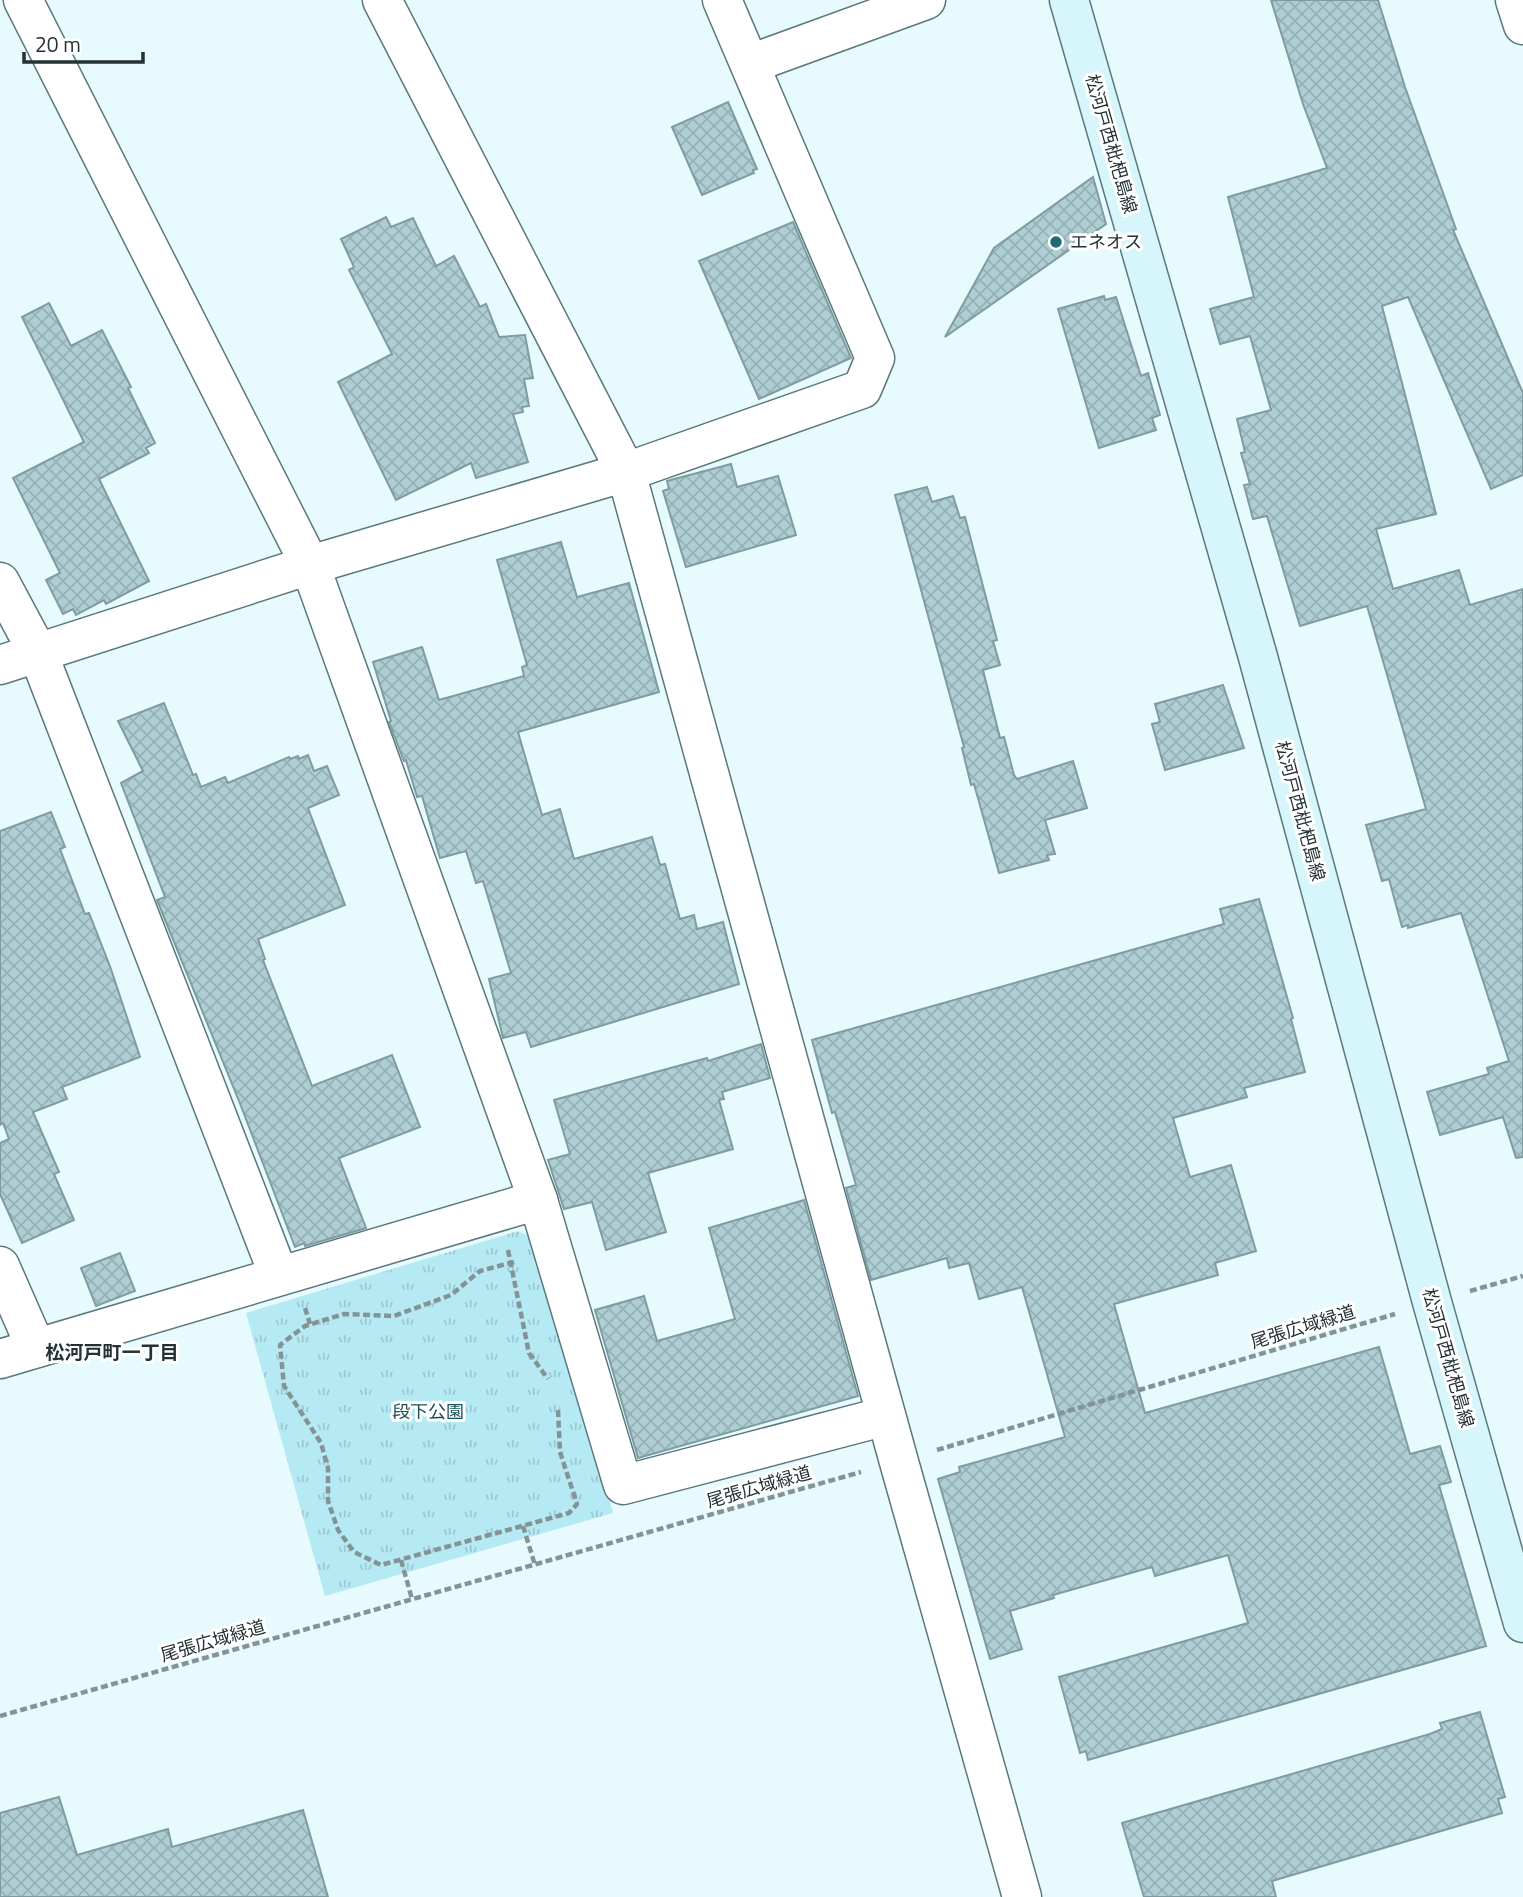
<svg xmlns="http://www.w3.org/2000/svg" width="1523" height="1897" font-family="'Titillium Web','Noto Sans JP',sans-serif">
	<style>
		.park { fill: url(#park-tufts) }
		.building { fill: url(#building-cross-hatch); stroke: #7e9ca1; stroke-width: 2 }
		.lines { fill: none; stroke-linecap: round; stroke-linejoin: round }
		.street-casing { stroke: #5b787d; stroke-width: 41 }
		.secondary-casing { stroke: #5b787d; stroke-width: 41 }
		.path { stroke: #839396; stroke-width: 4.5; stroke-dasharray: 7 3.5; stroke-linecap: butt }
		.street { stroke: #fff; stroke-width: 38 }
		.secondary { stroke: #d7f6fb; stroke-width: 38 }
		.poi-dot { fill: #216a75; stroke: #fff; stroke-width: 2.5 }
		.labels { text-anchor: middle; stroke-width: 6; stroke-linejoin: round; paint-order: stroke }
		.street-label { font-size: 18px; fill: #253133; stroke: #fff }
		.poi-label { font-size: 18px; fill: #253133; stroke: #fff; text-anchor: start }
		.park-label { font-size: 18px; fill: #1a5059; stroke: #fff }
		.neighbourhood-label { font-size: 19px; font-weight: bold; fill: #253133; stroke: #fff }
	</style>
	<defs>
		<pattern id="park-tufts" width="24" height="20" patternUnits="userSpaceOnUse" patternTransform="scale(1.75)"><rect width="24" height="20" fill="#b5e9f3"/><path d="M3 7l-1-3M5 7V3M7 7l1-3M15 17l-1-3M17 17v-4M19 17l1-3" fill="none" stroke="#9cc8d1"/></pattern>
		<pattern id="building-cross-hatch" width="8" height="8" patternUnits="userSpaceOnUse" patternTransform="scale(1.75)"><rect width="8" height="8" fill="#aeced4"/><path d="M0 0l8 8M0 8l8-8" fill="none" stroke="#96b1b6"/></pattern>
	</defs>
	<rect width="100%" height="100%" fill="#e7fafe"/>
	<path class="park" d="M518,1231l17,8 78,274 -288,83 -79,-283z"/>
	<g class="building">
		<path d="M1271,0h107l27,87 51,142 -3,1 70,163v82l-32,14 -83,-192 -26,9 54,208 -60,15 17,60 66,-19 11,35 53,-16v568l-7,1 -13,-41 -63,18 -13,-43 62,-18 -2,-6 22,-7 -48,-148 -53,15v-3l-6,2 -13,-48 -7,2 -16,-56 60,-16 -59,-203 -67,20 -33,-110 -14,3 -9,-34 6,-1 -9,-31 4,-1 -8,-33 34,-9 -21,-74 -30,8 -10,-35 44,-12 -26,-100 99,-29 -24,-64z"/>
		<path d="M728,102l29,67 -4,1 1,3 -52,22 -30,-68z"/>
		<path d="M1093,177l13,47 -161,113 49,-89z"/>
		<path d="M386,217l5,10 22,-9 23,48 18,-10 26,51 6,-3 13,33 26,-2 8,43 -9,1 5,27 -7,1 1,5 -10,2 15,48 -52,16 -5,-15 -75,37 -58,-118 54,-28 -43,-84 5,-3 -13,-28z"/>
		<path d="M793,222l58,136 -92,41 -60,-138z"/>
		<path d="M1104,296l1,4 11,-3 25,79 7,-3 12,42 -8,3 4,12 -57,18 -41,-139z"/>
		<path d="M49,303l22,43 31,-16 29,57 -3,1 27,55 -9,5 3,5 -50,26 50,102 -43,23 -2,-4 -28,15 -3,-6 -10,5 -17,-34 14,-7 -47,-95 71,-36 -62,-125z"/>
		<path d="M731,464l6,23 41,-11 18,59 -110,32 -23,-76 6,-2 -2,-8z"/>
		<path d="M927,487l5,15 21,-6 7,22 5,-1 32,123 -4,1 7,24 -17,5 17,68 4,-1 10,38 3,4 56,-18 14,47 -42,12 10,34 -8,1 2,5 -50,13 -25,-89 -3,1 -9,-37 2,-1 -69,-252z"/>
		<path d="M561,542l16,55 52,-14 30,109 -141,40 24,83 18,-6 14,50 78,-22 8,28 5,-1 15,55 14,-4 3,14 26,-7 16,62 -208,63 -5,-15 -23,6 -14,-59 22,-6 -28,-92 -7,2 -10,-32 -26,7 -18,-62 -5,1 -11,-37 -2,1 -15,-39 2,-1 -18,-59 49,-15 17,53 85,-24 -2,-9 5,-2 -30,-105z"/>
		<path d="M1223,685l21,63 -79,22 -13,-46 8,-2 -5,-18z"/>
		<path d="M164,703l29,72 3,-1 5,13 24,-10 3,6 61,-26 1,2 8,-3 1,3 9,-4 6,16 13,-5 12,29 -31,13 37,97 -87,34 7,20 -2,1 49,126 80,-31 28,72 -81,31 27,70 -61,18 -1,-3 -9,4 -54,-141 -71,-174 -13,-32 8,-3 -44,-114 22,-12 -25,-50z"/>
		<path d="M51,812l14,35 -5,2 25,65 4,-1 22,56 29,88 -78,30 5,12 -34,13 26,60 -5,2 20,46 -52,23 -22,-49v-51l9,-4 -6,-16 -3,2v-294z"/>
		<path d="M1259,899l34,119 -2,1 14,53 -61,16 3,9 -74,21 17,59 41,-12 25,86 -41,12 3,12 -104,29 31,109 234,-66 31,107 30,-8 11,36 -12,3 47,161 -398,114 -2,-9 -6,2 -21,-76 189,-54 -20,-68 -73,21 -3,-9 -99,28 1,3 -44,13 12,38 -32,10 -52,-180 22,-7 -1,-5 106,-30 -43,-150 -43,12 -10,-36 -20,5 -2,-10 -76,22 -25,-92 10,-3 -21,-73 -3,1 -20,-73 412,-116 -4,-15z"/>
		<path d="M761,1044l9,34 -48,14 2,7 -5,1 14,49 -85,24 18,59 -60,18 -14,-48 -28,7 -16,-49 22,-6 -16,-54 153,-42 1,3z"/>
		<path d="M804,1200l54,196 -220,62 -43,-148 49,-14 13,45 78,-22 -26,-91z"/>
		<path d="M120,1253l15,38 -39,15 -15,-38z"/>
		<path d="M1480,1712l25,85 -7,2 4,14 -230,68 4,16h-132l-22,-74 308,-89 12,-5 -2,-6z"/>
		<path d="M59,1797l18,58 91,-26 4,18 131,-37 25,87h-328v-84z"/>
	</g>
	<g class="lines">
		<g class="street-casing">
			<g id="street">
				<path d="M23,0l287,565 228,635 85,285 263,-69"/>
				<path d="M382,0l244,472 273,990 123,435"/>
				<path d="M1515,0l8,25"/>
				<path d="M750,64l176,-64"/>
				<path d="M0,582l38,71 241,623"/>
				<path d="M0,665l310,-100 316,-93 236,-83 13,-31 -153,-358"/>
				<path d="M0,1266l36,82"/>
				<path d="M0,1359l538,-159"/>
			</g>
		</g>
		<g class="secondary-casing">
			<path id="secondary" d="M1069,0l189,657 174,645 91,321"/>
		</g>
		<g class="path">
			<path d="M508,1250l21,103 19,26"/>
			<path d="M514,1262l-34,9 -29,24 -57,21 -50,-2 -39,12 -25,19 4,41 37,57 7,25v33l10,29 16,22 27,13 188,-52 8,-9 -17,-52 -2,-42"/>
			<path d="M1470,1291l53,-15"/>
			<path d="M305,1308l5,16"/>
			<path d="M937,1450l458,-136"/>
			<path d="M523,1526l12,39"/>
			<path d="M401,1560l11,39"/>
			<path d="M0,1716l861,-244"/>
		</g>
		<use href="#street" class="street"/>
		<use href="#secondary" class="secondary"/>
	</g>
	<circle class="poi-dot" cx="1056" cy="242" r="7"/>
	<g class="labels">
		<g class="street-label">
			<text transform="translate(1111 144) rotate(74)" y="6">松河戸西枇杷島線</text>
			<text transform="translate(1300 811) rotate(75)" y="6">松河戸西枇杷島線</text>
			<text transform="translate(1303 1327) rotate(-17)" y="6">尾張広域緑道</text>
			<text transform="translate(1448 1358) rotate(74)" y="6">松河戸西枇杷島線</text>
			<text transform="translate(759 1487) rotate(-16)" y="6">尾張広域緑道</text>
			<text transform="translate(213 1641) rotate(-16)" y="6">尾張広域緑道</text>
		</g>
		<g class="poi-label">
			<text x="1070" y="248">エネオス</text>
		</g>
		<g class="park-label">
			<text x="428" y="1418">段下公園</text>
		</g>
		<g class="neighbourhood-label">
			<text x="112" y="1359">松河戸町一丁目</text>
		</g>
	</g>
	<path d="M24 52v10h119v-10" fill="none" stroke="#253133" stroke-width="3.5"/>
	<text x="35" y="52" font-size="21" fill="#253133" stroke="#ffffff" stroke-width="5" paint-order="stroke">20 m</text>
</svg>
